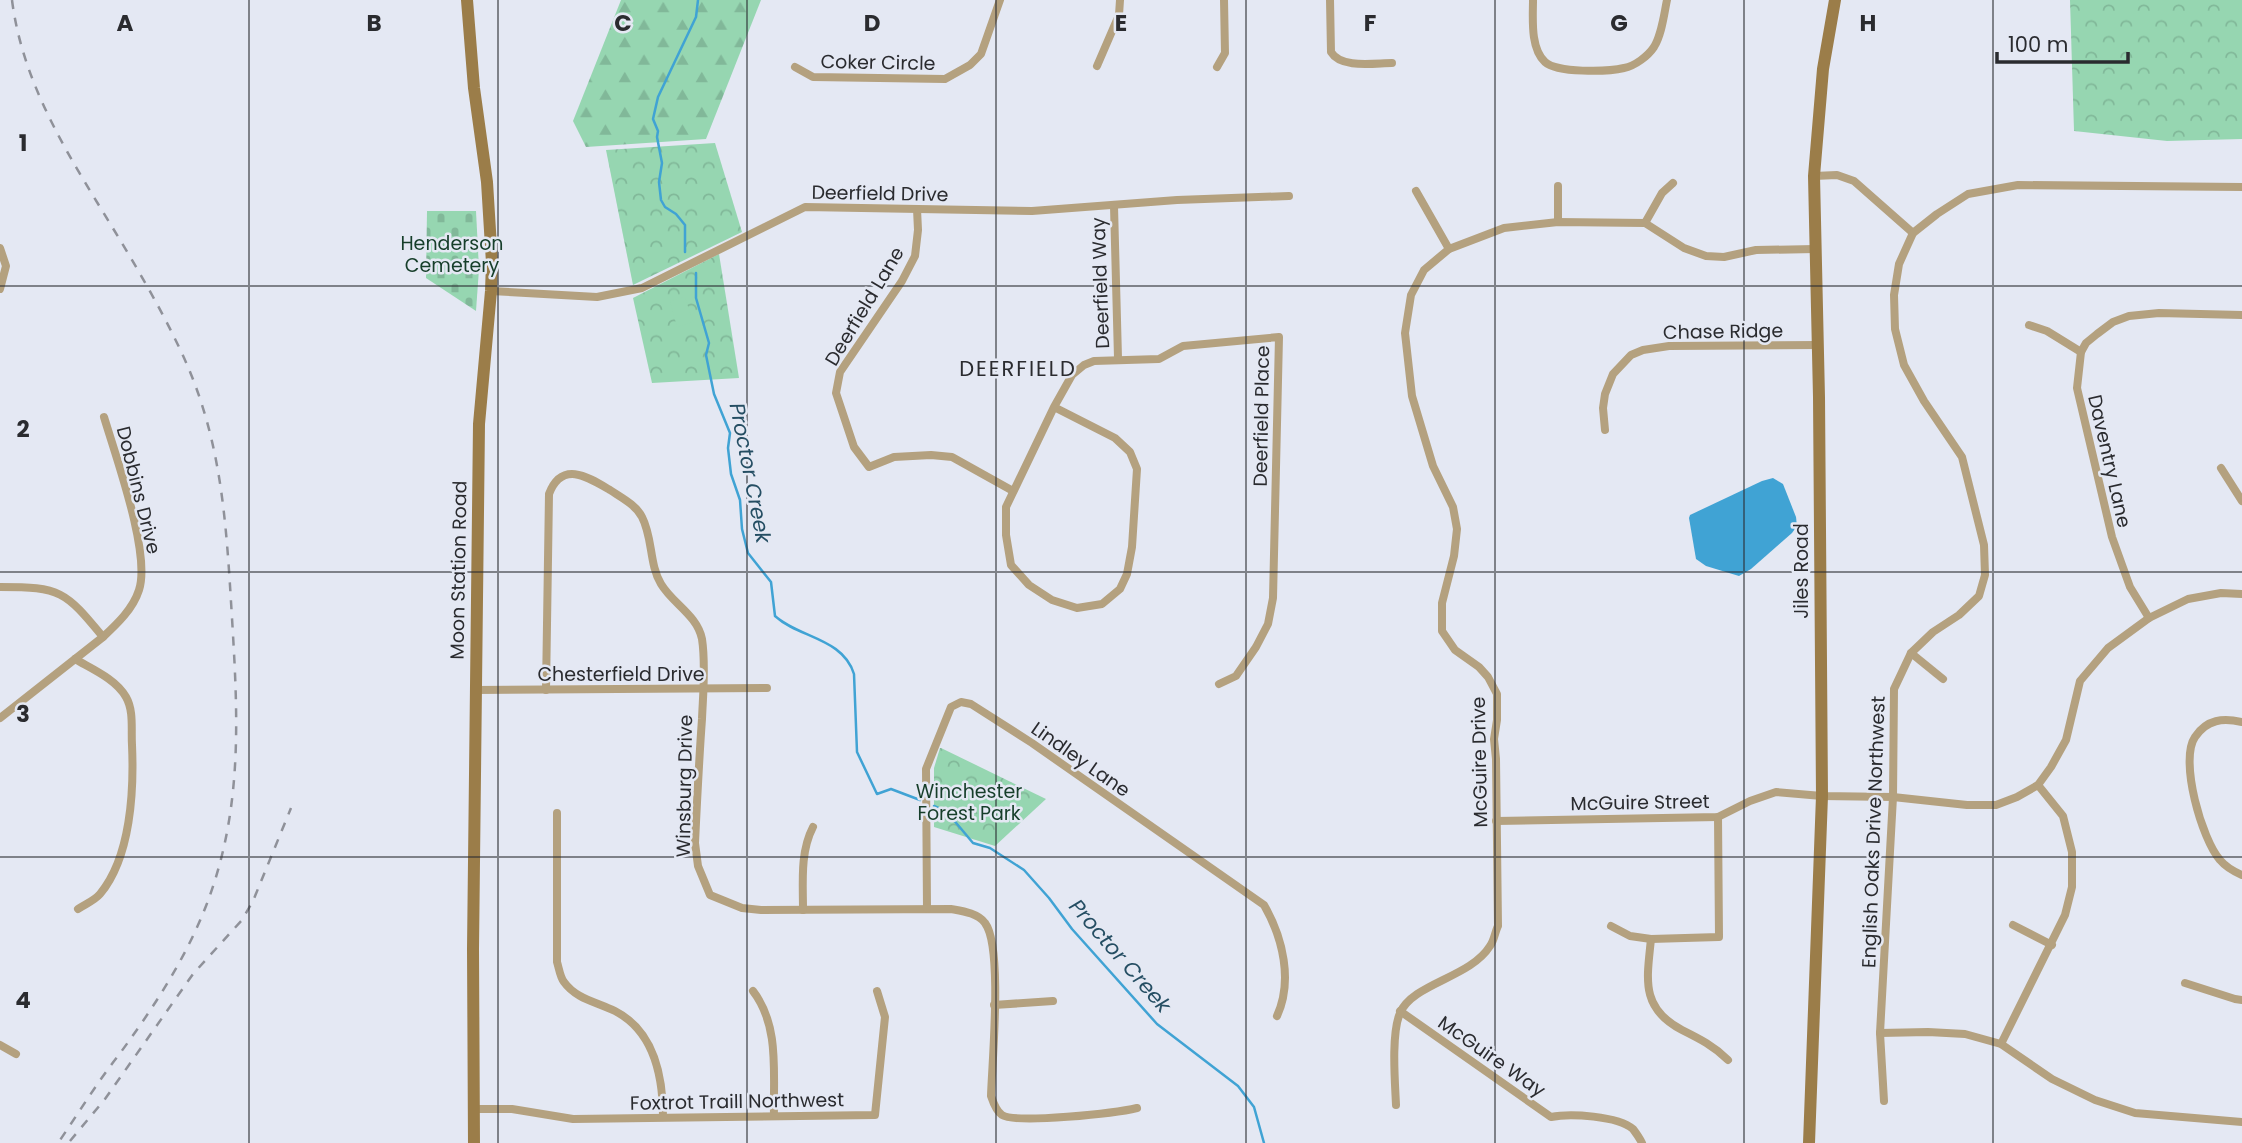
<svg xmlns="http://www.w3.org/2000/svg" width="2242" height="1143" font-family="Poppins,sans-serif">
	<style>
		.forest { fill: url(#forest-firs) }
		.cemetery { fill: url(#cemetery-stones) }
		.park { fill: url(#park-crowns) }
		.garden { fill: #96d6b1 }
		.water { fill: #40a3d4 }
		.lines { fill: none; stroke-linecap: round; stroke-linejoin: round }
		.stream { stroke: #40a3d4; stroke-width: 2.5 }
		.street { stroke: #b4a17f; stroke-width: 8 }
		.secondary { stroke: #9b7d49; stroke-width: 12 }
		.rail { stroke: #8f9199; stroke-width: 2.5; stroke-dasharray: 9 9; stroke-linecap: butt }
		.grid { fill: none; stroke: #2a2b2f; stroke-width: 2; stroke-opacity: 0.55 }
		.labels { text-anchor: middle; stroke-width: 5; stroke-linejoin: round; paint-order: stroke }
		.street-label { font-size: 19px; fill: #2a2b2f; stroke: #e4e8f3 }
		.park-label { font-size: 19px; fill: #163e2a; stroke: #e4e8f3 }
		.neighbourhood-label { font-size: 21px; letter-spacing: 2px; fill: #2a2b2f; stroke: #e4e8f3 }
		.water-label { font-size: 21px; font-style: italic; fill: #254e63; stroke: #e4e8f3 }
		.grid-label { font-size: 23px; text-anchor: middle; font-weight: bold; fill: #2a2b2f; stroke: #e4e8f3; stroke-width: 5; stroke-linejoin: round; paint-order: stroke }
	</style>
	<defs>
		<pattern id="forest-firs" width="22" height="20" patternUnits="userSpaceOnUse" patternTransform="scale(1.75)"><rect width="22" height="20" fill="#96d6b1"/><path d="M5 1l3.5 6h-7zM16 11l3.5 6h-7z" fill="#81b899"/></pattern>
		<pattern id="cemetery-stones" width="16" height="16" patternUnits="userSpaceOnUse" patternTransform="scale(1.75)"><rect width="16" height="16" fill="#96d6b1"/><path d="M2 7V4a2 2 0 0 1 4 0v3zM10 15v-3a2 2 0 0 1 4 0v3z" fill="#81b899"/></pattern>
		<pattern id="park-crowns" width="20" height="18" patternUnits="userSpaceOnUse" patternTransform="scale(1.75)"><rect width="20" height="18" fill="#96d6b1"/><path d="M2 6a3 3 0 1 1 6 0M12 15a3 3 0 1 1 6 0" fill="none" stroke="#81b899"/></pattern>
	</defs>
	<rect width="100%" height="100%" fill="#e4e8f3"/>
	<path class="forest" d="M621,0h140l-55,139 -120,8 -13,-26z"/>
	<path class="cemetery" d="M427,211h49l3,58 -3,42 -50,-33z"/>
	<g class="park">
		<path d="M2070,0h172v139l-75,2 -93,-10z"/>
		<path d="M715,143l27,89 -109,53 -27,-135z"/>
		<path d="M719,254l20,124 -87,5 -19,-85z"/>
		<path d="M940,748h1l105,51 -51,47 -61,-19v-59z"/>
	</g>
	<path class="garden" d="M685,297l8,25 -16,5 -7,-26z"/>
	<path class="water" d="M1773,478l10,6 13,33 1,9 -5,7 -41,36 -12,7 -33,-10 -10,-7 -7,-41 1,-3 72,-34z"/>
	<g class="lines">
		<g class="stream">
			<path d="M685,252v-27l-9,-11 -11,-7 -4,-7 -2,-18 3,-19 -5,-26 1,-6 -5,-12 5,-22 38,-80 2,-17"/>
			<path d="M696,273v25l13,45 -3,12 8,39 16,39 -2,15 3,26 9,26 2,29 6,24 23,29 4,34c24,22 68,22 79,58l3,78 20,42 14,-5 29,11"/>
			<path d="M934,806l13,6 26,31 17,5 34,22 25,28 23,31 85,95 81,62 16,21 10,36"/>
		</g>
		<g class="street">
			<path d="M1330,0l1,52c10,17 44,11 61,11"/>
			<path d="M1533,0c0,18 -3,48 12,62 12,11 62,10 79,6 11,-2 24,-12 30,-21 8,-13 10,-33 13,-47"/>
			<path d="M1097,66l22,-51 1,-15"/>
			<path d="M795,67l18,10 132,2 25,-14 11,-11 19,-54"/>
			<path d="M1217,67l8,-14 -1,-53"/>
			<path d="M1814,176l23,-1 17,6 59,52"/>
			<path d="M1558,186v36"/>
			<path d="M1416,191l33,58"/>
			<path d="M1114,206l4,152"/>
			<path d="M917,209l1,21 -3,26 -13,25 -62,91 -4,21 18,54 15,20 25,-10 37,-2 21,2 61,34"/>
			<path d="M1645,223l17,-30 11,-10"/>
			<path d="M0,248l6,18 -6,23"/>
			<path d="M491,291l106,6 45,-9 163,-81 227,4 145,-11 112,-4"/>
			<path d="M2029,325l18,6 34,21"/>
			<path d="M1054,407l61,31 15,14 7,17 -5,78 -5,27 -7,15 -18,15 -25,4 -25,-8 -23,-15 -18,-20 -5,-30v-28l48,-100 18,-32 12,-10 10,-4 65,-2 24,-13 96,-9 -6,261 -5,26 -12,23 -20,29 -17,8"/>
			<path d="M1605,430l-2,-22 2,-14 8,-20 18,-19 12,-5 26,-4 148,-1"/>
			<path d="M2221,468l21,33"/>
			<path d="M0,587c61,0 65,4 103,50"/>
			<path d="M2149,618l-19,-31 -18,-50 -35,-149 4,-36 5,-9 11,-9 16,-12 16,-6 30,-3 83,2"/>
			<path d="M1911,653l32,26"/>
			<path d="M75,659c17,10 41,20 51,38 8,14 5,32 6,48 2,45 -1,112 -32,149 -6,7 -15,10 -22,15"/>
			<path d="M475,690l292,-2"/>
			<path d="M546,690l3,-196c13,-34 39,-17 61,-4 12,8 26,15 32,27 11,21 7,47 19,67 12,20 36,31 41,55 4,26 1,55 0,80 -3,41 -5,82 -7,124l3,23 12,29 32,13 19,2 190,-1c11,2 27,4 34,14 18,24 7,139 6,173 2,6 5,15 11,19 14,9 115,-2 135,-7"/>
			<path d="M0,718l103,-81c14,-13 30,-28 36,-47 12,-36 -23,-133 -35,-173"/>
			<path d="M2242,722c-19,-4 -35,-3 -47,15 -16,23 7,103 25,123 5,6 15,12 22,15"/>
			<path d="M557,813v149c2,6 3,15 7,20 12,17 33,20 51,29 39,20 48,66 48,106"/>
			<path d="M1496,821l222,-4 32,-16 26,-9 46,4 71,1 74,8h29l21,-8 21,-12 13,-18 15,-27 14,-59 28,-33 41,-30 39,-19 33,-6 21,1"/>
			<path d="M927,909l-1,-140 25,-62 10,-5 10,2 61,39 232,162c19,33 29,76 13,111"/>
			<path d="M803,910c0,-28 -3,-58 10,-83"/>
			<path d="M2013,925l39,20"/>
			<path d="M1611,926l19,10 21,3 68,-2 -1,-120"/>
			<path d="M1651,939c-4,40 -11,69 31,91 18,9 32,16 46,30"/>
			<path d="M2185,983l50,16 7,1"/>
			<path d="M753,991c27,35 20,83 21,125"/>
			<path d="M994,1005l59,-4"/>
			<path d="M1400,1011l151,106c19,-4 67,-1 82,12 3,4 7,10 9,14"/>
			<path d="M1880,1033l48,-1 37,2 36,10 51,35 43,21 40,13 107,9"/>
			<path d="M2001,1044l64,-129 7,-28v-35l-9,-36 -25,-31"/>
			<path d="M0,1045l16,9"/>
			<path d="M1884,1101l-4,-68 13,-236 1,-108 17,-36 22,-21 26,-17 20,-19 6,-21 -1,-30 -22,-88 -38,-56 -20,-36 -9,-36 -1,-34 5,-31 14,-31 24,-19 31,-20 50,-9 224,2"/>
			<path d="M1396,1105c-1,-23 -5,-71 4,-92 13,-30 70,-35 90,-67 4,-5 5,-14 8,-20l-2,-167 -2,-20 3,-19v-26l-9,-17 -9,-10 -24,-17 -13,-19v-28l12,-47 3,-27 -4,-22 -20,-41 -21,-70 -7,-63 6,-38 13,-25 25,-21 55,-21 54,-6 87,1 39,25 22,8 18,1 32,-7 59,-1"/>
			<path d="M475,1109h37l61,10 302,-4 10,-98 -8,-26"/>
		</g>
		<g class="secondary">
			<path d="M467,0l7,88 13,94 5,81 -1,28 -12,133 -6,525 1,194"/>
			<path d="M1809,1143l13,-347 -3,-399 -5,-221 9,-107 12,-69"/>
		</g>
		<g class="rail">
			<path d="M12,0c9,71 43,133 80,194 30,49 61,99 86,151 44,90 48,175 54,273 6,100 11,192 -26,288 -21,54 -54,104 -88,150 -22,28 -40,58 -60,87"/>
			<path d="M70,1141l35,-42 88,-125 49,-54 11,-19 38,-93"/>
		</g>
	</g>
	<path class="grid" d="M249,0v1143M498,0v1143M747,0v1143M996,0v1143M1246,0v1143M1495,0v1143M1744,0v1143M1993,0v1143M0,286h2242M0,572h2242M0,857h2242"/>
	<g class="labels">
		<g class="street-label">
			<text transform="translate(878 62) rotate(1)" y="7">Coker Circle</text>
			<text transform="translate(880 193) rotate(1)" y="7">Deerfield Drive</text>
			<text transform="translate(1100 283) rotate(-92)" y="7">Deerfield Way</text>
			<text transform="translate(864 306) rotate(-59)" y="7">Deerfield Lane</text>
			<text transform="translate(1723 331) rotate(-1)" y="7">Chase Ridge</text>
			<text transform="translate(1261 416) rotate(-89)" y="7">Deerfield Place</text>
			<text transform="translate(2110 461) rotate(77)" y="7">Daventry Lane</text>
			<text transform="translate(139 490) rotate(76)" y="7">Dobbins Drive</text>
			<text transform="translate(458 570) rotate(-89)" y="7">Moon Station Road</text>
			<text transform="translate(1801 571) rotate(-90)" y="7">Jiles Road</text>
			<text x="621" y="681">Chesterfield Drive</text>
			<text transform="translate(1081 759) rotate(35)" y="7">Lindley Lane</text>
			<text transform="translate(1479 762) rotate(-91)" y="7">McGuire Drive</text>
			<text transform="translate(684 786) rotate(-89)" y="7">Winsburg Drive</text>
			<text transform="translate(1640 802) rotate(-1)" y="7">McGuire Street</text>
			<text transform="translate(1873 832) rotate(-88)" y="7">English Oaks Drive Northwest</text>
			<text transform="translate(1492 1056) rotate(35)" y="7">McGuire Way</text>
			<text transform="translate(737 1101) rotate(-1)" y="7">Foxtrot Traill Northwest</text>
		</g>
		<g class="park-label">
			<text x="452" y="250">Henderson<tspan x="452" dy="22">Cemetery</tspan></text>
			<text x="969" y="798">Winchester<tspan x="969" dy="22">Forest Park</tspan></text>
		</g>
		<g class="neighbourhood-label">
			<text x="1018" y="376">DEERFIELD</text>
		</g>
		<g class="water-label">
			<text transform="translate(750 473) rotate(79)" y="7">Proctor Creek</text>
			<text transform="translate(1120 956) rotate(49)" y="7">Proctor Creek</text>
		</g>
	</g>
	<g class="grid-label">
		<text x="125" y="31">A</text>
		<text x="374" y="31">B</text>
		<text x="623" y="31">C</text>
		<text x="872" y="31">D</text>
		<text x="1121" y="31">E</text>
		<text x="1370" y="31">F</text>
		<text x="1619" y="31">G</text>
		<text x="1868" y="31">H</text>
		<text x="23" y="151">1</text>
		<text x="23" y="437">2</text>
		<text x="23" y="722">3</text>
		<text x="23" y="1008">4</text>
	</g>
	<path d="M1997 52v10h131v-10" fill="none" stroke="#2a2b2f" stroke-width="3.5"/>
	<text x="2008" y="52" font-size="21" fill="#2a2b2f" stroke="#e4e8f3" stroke-width="5" paint-order="stroke">100 m</text>
</svg>
